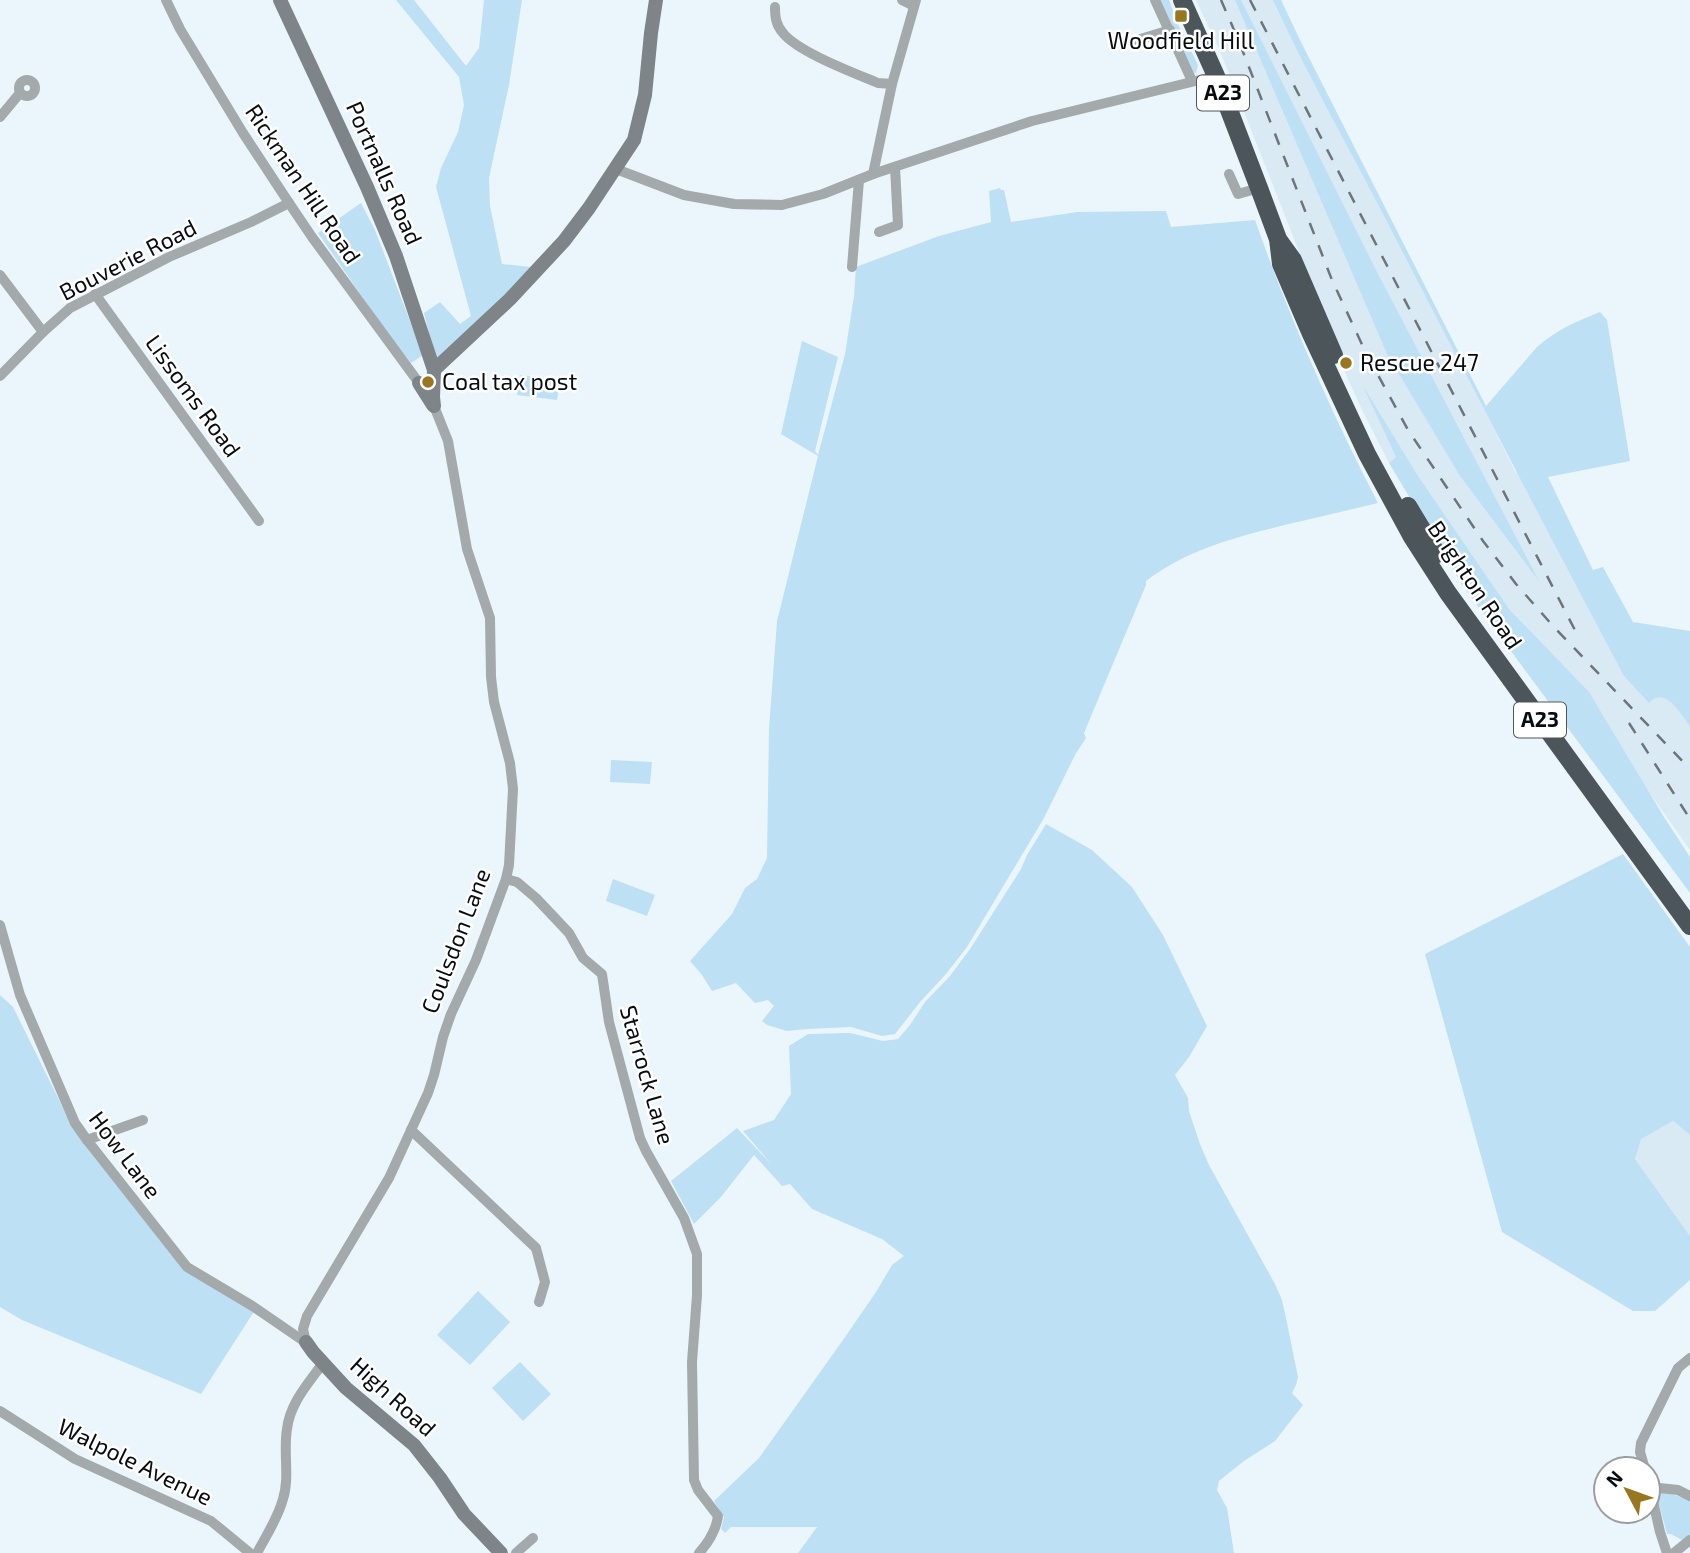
<svg xmlns="http://www.w3.org/2000/svg" width="1690" height="1553" font-family="'Exo 2',sans-serif">
	<style>
		.built { fill: #d9eaf5 }
		.green { fill: #bee0f4 }
		.lines { fill: none; stroke-linecap: round; stroke-linejoin: round }
		.street { stroke: #a4a9ab; stroke-width: 10 }
		.secondary { stroke: #7e8488; stroke-width: 14 }
		.highway { stroke: #4c555a; stroke-width: 18 }
		.rail { stroke: #6e7478; stroke-width: 2.5; stroke-dasharray: 12 12; stroke-linecap: butt }
		.poi-dot { fill: #997720; stroke: #fff; stroke-width: 2.5 }
		.labels { text-anchor: middle; stroke-width: 5; stroke-linejoin: round; paint-order: stroke }
		.shield { fill: #fff; stroke: #535556; stroke-width: 2 }
		.shield-label { font-size: 21px; font-weight: bold; fill: #090c0e }
		.poi-label { font-size: 23px; fill: #090c0e; stroke: #fff; text-anchor: start }
		.street-label { font-size: 23px; fill: #090c0e; stroke: #fff }
	</style>
	<rect width="100%" height="100%" fill="#ebf6fc"/>
	<g class="built">
		<path d="M1196,0h82l237,471 175,225v154l-108,-153 -80,-87 -107,-152 -6,5 -28,-55 -23,-51 -42,-113 -76,-193z"/>
		<path d="M1673,1121l17,14v101l-55,-77 5,-20z"/>
	</g>
	<g class="green">
		<path d="M396,0h18l52,66 13,-18 5,-48h38l-13,85 -20,93 1,28 12,58 29,3 -26,30 -69,64 -12,-48 16,-11 20,22 11,-8 -35,-129 5,-19 17,-36 6,-27 -5,-28z"/>
		<path d="M1158,0h11l9,24 20,41 -2,8 -3,1z"/>
		<path d="M1235,0h6l136,272 162,309 -79,-105 -73,-122z"/>
		<path d="M1273,0h8l19,40 186,366 51,-59c19,-17 40,-26 63,-35l7,8 23,141 -82,16 45,93 10,-3 30,55 57,9v95c-7,-9 -18,-28 -30,-29 -4,0 -8,3 -11,6l-25,-27c-82,-154 -162,-309 -242,-464 -37,-71 -76,-140 -109,-212z"/>
		<path d="M1000,188l1,2h3l7,32 66,-10 89,-1 5,16 84,-7c34,97 76,192 123,283 -29,7 -59,14 -89,21 -50,12 -102,25 -143,57v4l-62,148 2,5 -11,17 -31,63 -77,129 -21,27 -25,27 -26,33 -13,2 -31,-9 -44,2 -20,2 -20,-6 -5,-4 12,-15 -6,-6 -13,3 -19,-20 -24,8 -10,-16 -12,-14 42,-47 13,-26 12,-9 10,-21 2,-129 8,-108 41,-165 -37,-22 21,-93 36,16 -23,94 3,4 27,-101 9,-58 2,-29 83,-31 52,-14 -2,-31z"/>
		<path d="M361,203l14,27 48,125 -12,8 -23,-29 -70,-101z"/>
		<path d="M520,375l40,5 -3,20 -40,-5z"/>
		<path d="M1363,386l55,90 91,133 80,83 75,125 26,40v36l-228,-308 -73,-122 7,-6z"/>
		<path d="M611,760l41,2 -2,22 -40,-2z"/>
		<path d="M1046,824l46,26 40,37 31,48 44,91 -18,31 -14,18 13,23 1,13 11,33 9,21 66,119 7,16 4,18 12,59 -2,8 -4,8 11,12 -28,36 -31,20 -25,20 -2,9 10,18 7,45h-436l19,-26h-86l-6,6 -4,-4 3,-12 -10,-16 45,-43 84,-118 33,-48 16,-27 12,-9 -22,-17 -70,-30 -22,-25 -8,2 -28,-31 -33,42 -27,27 -23,-43 66,-53 35,37 -29,-34 31,-11 17,-26 -2,-48 19,-12 42,-1 33,8 15,-2 12,-14 15,-23 25,-26 20,-27 51,-80 6,-14z"/>
		<path d="M1623,854l67,93v188l-17,-14 -32,18 -6,20 55,77v44l-35,31h-22l-131,-79 -77,-278z"/>
		<path d="M613,879l42,16 -8,21 -41,-15z"/>
		<path d="M0,995l13,12 58,117 116,144 68,42 -54,84 -179,-74 -22,-13z"/>
		<path d="M478,1291l32,31 -40,43 -33,-30z"/>
		<path d="M520,1362l31,32 -28,27 -31,-33z"/>
		<path d="M1662,1492l16,4 12,5v35l-8,4 -11,-6h-4l-11,-41z"/>
	</g>
	<g class="lines">
		<g class="street">
			<path d="M166,0l14,29 63,104 46,70 23,34 107,146"/>
			<path d="M902,0l12,6"/>
			<path d="M1155,0l37,81"/>
			<path d="M775,7c0,10 1,18 8,26 15,19 71,40 95,50l14,1"/>
			<path d="M1134,41l36,-11"/>
			<circle cx="27" cy="88" r="8"/>
			<path d="M0,117l20,-24"/>
			<path d="M616,169l68,26 50,9 48,1 41,-11 50,-20 159,-53 184,-45"/>
			<path d="M873,174l19,-90 24,-84"/>
			<path d="M1229,174l9,20 21,-6"/>
			<path d="M879,232l19,-7 -3,-58"/>
			<path d="M852,267l7,-87"/>
			<path d="M0,275l43,57"/>
			<path d="M95,294l164,227"/>
			<path d="M0,376l43,-44 27,-24 99,-51 82,-35 38,-19"/>
			<path d="M506,879l11,3 19,16 33,35 14,25 19,16 7,48 31,116 6,13 38,67 13,36v41l-5,67 2,118 4,10 20,26c-2,15 -10,27 -19,37"/>
			<path d="M0,925l20,70 55,128 12,17 100,127 67,40 51,35"/>
			<path d="M411,1130l125,118 9,34 -6,20"/>
			<path d="M87,1140l56,-20"/>
			<path d="M306,1342l-3,-13 4,-13 82,-138 39,-85 6,-18 9,-38 8,-23 25,-54 30,-81 3,-14 4,-76 -3,-26 -16,-61 -3,-25 -1,-59 -23,-69 -19,-108 -14,-35"/>
			<path d="M0,1411l75,48 136,62 39,32"/>
			<path d="M1645,1469l-5,-17 1,-9 37,-75 12,-10"/>
			<path d="M1648,1479l12,53 7,21"/>
			<path d="M1650,1487l28,3 12,6"/>
			<path d="M257,1553c9,-17 21,-35 26,-54 7,-22 0,-47 4,-70 3,-26 21,-45 36,-66"/>
			<path d="M516,1553l17,-15"/>
			<path d="M1674,1553l16,-13"/>
		</g>
		<g class="secondary">
			<path d="M280,0l87,187 29,69 38,114 -1,27 1,9"/>
			<path d="M434,370l76,-71 54,-58 25,-33 45,-68 11,-45 6,-62 5,-33"/>
			<path d="M419,383l14,22"/>
			<path d="M306,1342l7,10 33,36 68,57 26,33 24,36 37,39"/>
		</g>
		<g class="highway">
			<path d="M1182,0l34,76 43,112 19,51 3,25 30,70 56,120 45,83 36,56 242,333"/>
			<path d="M1280,242l13,18 41,95"/>
			<path d="M1408,506l29,48"/>
		</g>
		<g class="rail">
			<path d="M1221,0l17,39 94,241 34,73 42,77 75,111 33,43 37,42 137,143"/>
			<path d="M1250,0l328,636"/>
			<path d="M1629,723l61,96"/>
		</g>
	</g>
	<g class="poi-dot">
		<rect x="1174" y="9" width="14" height="14" rx="3.5"/>
		<circle cx="1346" cy="363" r="7"/>
		<circle cx="428" cy="382" r="7"/>
	</g>
	<g class="labels">
		<g class="shield">
			<rect x="1197" y="75.5" width="52" height="35" rx="5"/>
			<rect x="1514" y="702.5" width="52" height="35" rx="5"/>
		</g>
		<g class="shield-label">
			<text x="1223" y="100">A23</text>
			<text x="1540" y="727">A23</text>
		</g>
		<g class="poi-label">
			<text x="1181" y="49" text-anchor="middle">Woodfield Hill</text>
			<text x="1360" y="371">Rescue 247</text>
			<text x="442" y="390">Coal tax post</text>
		</g>
		<g class="street-label">
			<text transform="translate(384 173) rotate(66)" y="8">Portnalls Road</text>
			<text transform="translate(303 184) rotate(56)" y="8">Rickman Hill Road</text>
			<text transform="translate(128 260) rotate(-27)" y="8">Bouverie Road</text>
			<text transform="translate(193 396) rotate(54)" y="8">Lissoms Road</text>
			<text transform="translate(1475 585) rotate(56)" y="8">Brighton Road</text>
			<text transform="translate(456 941) rotate(-69)" y="8">Coulsdon Lane</text>
			<text transform="translate(647 1075) rotate(74)" y="8">Starrock Lane</text>
			<text transform="translate(125 1155) rotate(53)" y="8">How Lane</text>
			<text transform="translate(393 1397) rotate(42)" y="8">High Road</text>
			<text transform="translate(135 1462) rotate(26)" y="8">Walpole Avenue</text>
		</g>
	</g>
	<g transform="translate(1627 1490) rotate(311)"><circle r="33" fill="#ffffff" stroke="#9d9e9f" stroke-width="2"/>
	<path d="M0-5L12 26L0 18L-12 26Z" fill="#997720"/>
	<text y="-10" font-size="19" font-weight="bold" text-anchor="middle" fill="#090c0e">N</text>
	</g>
</svg>
